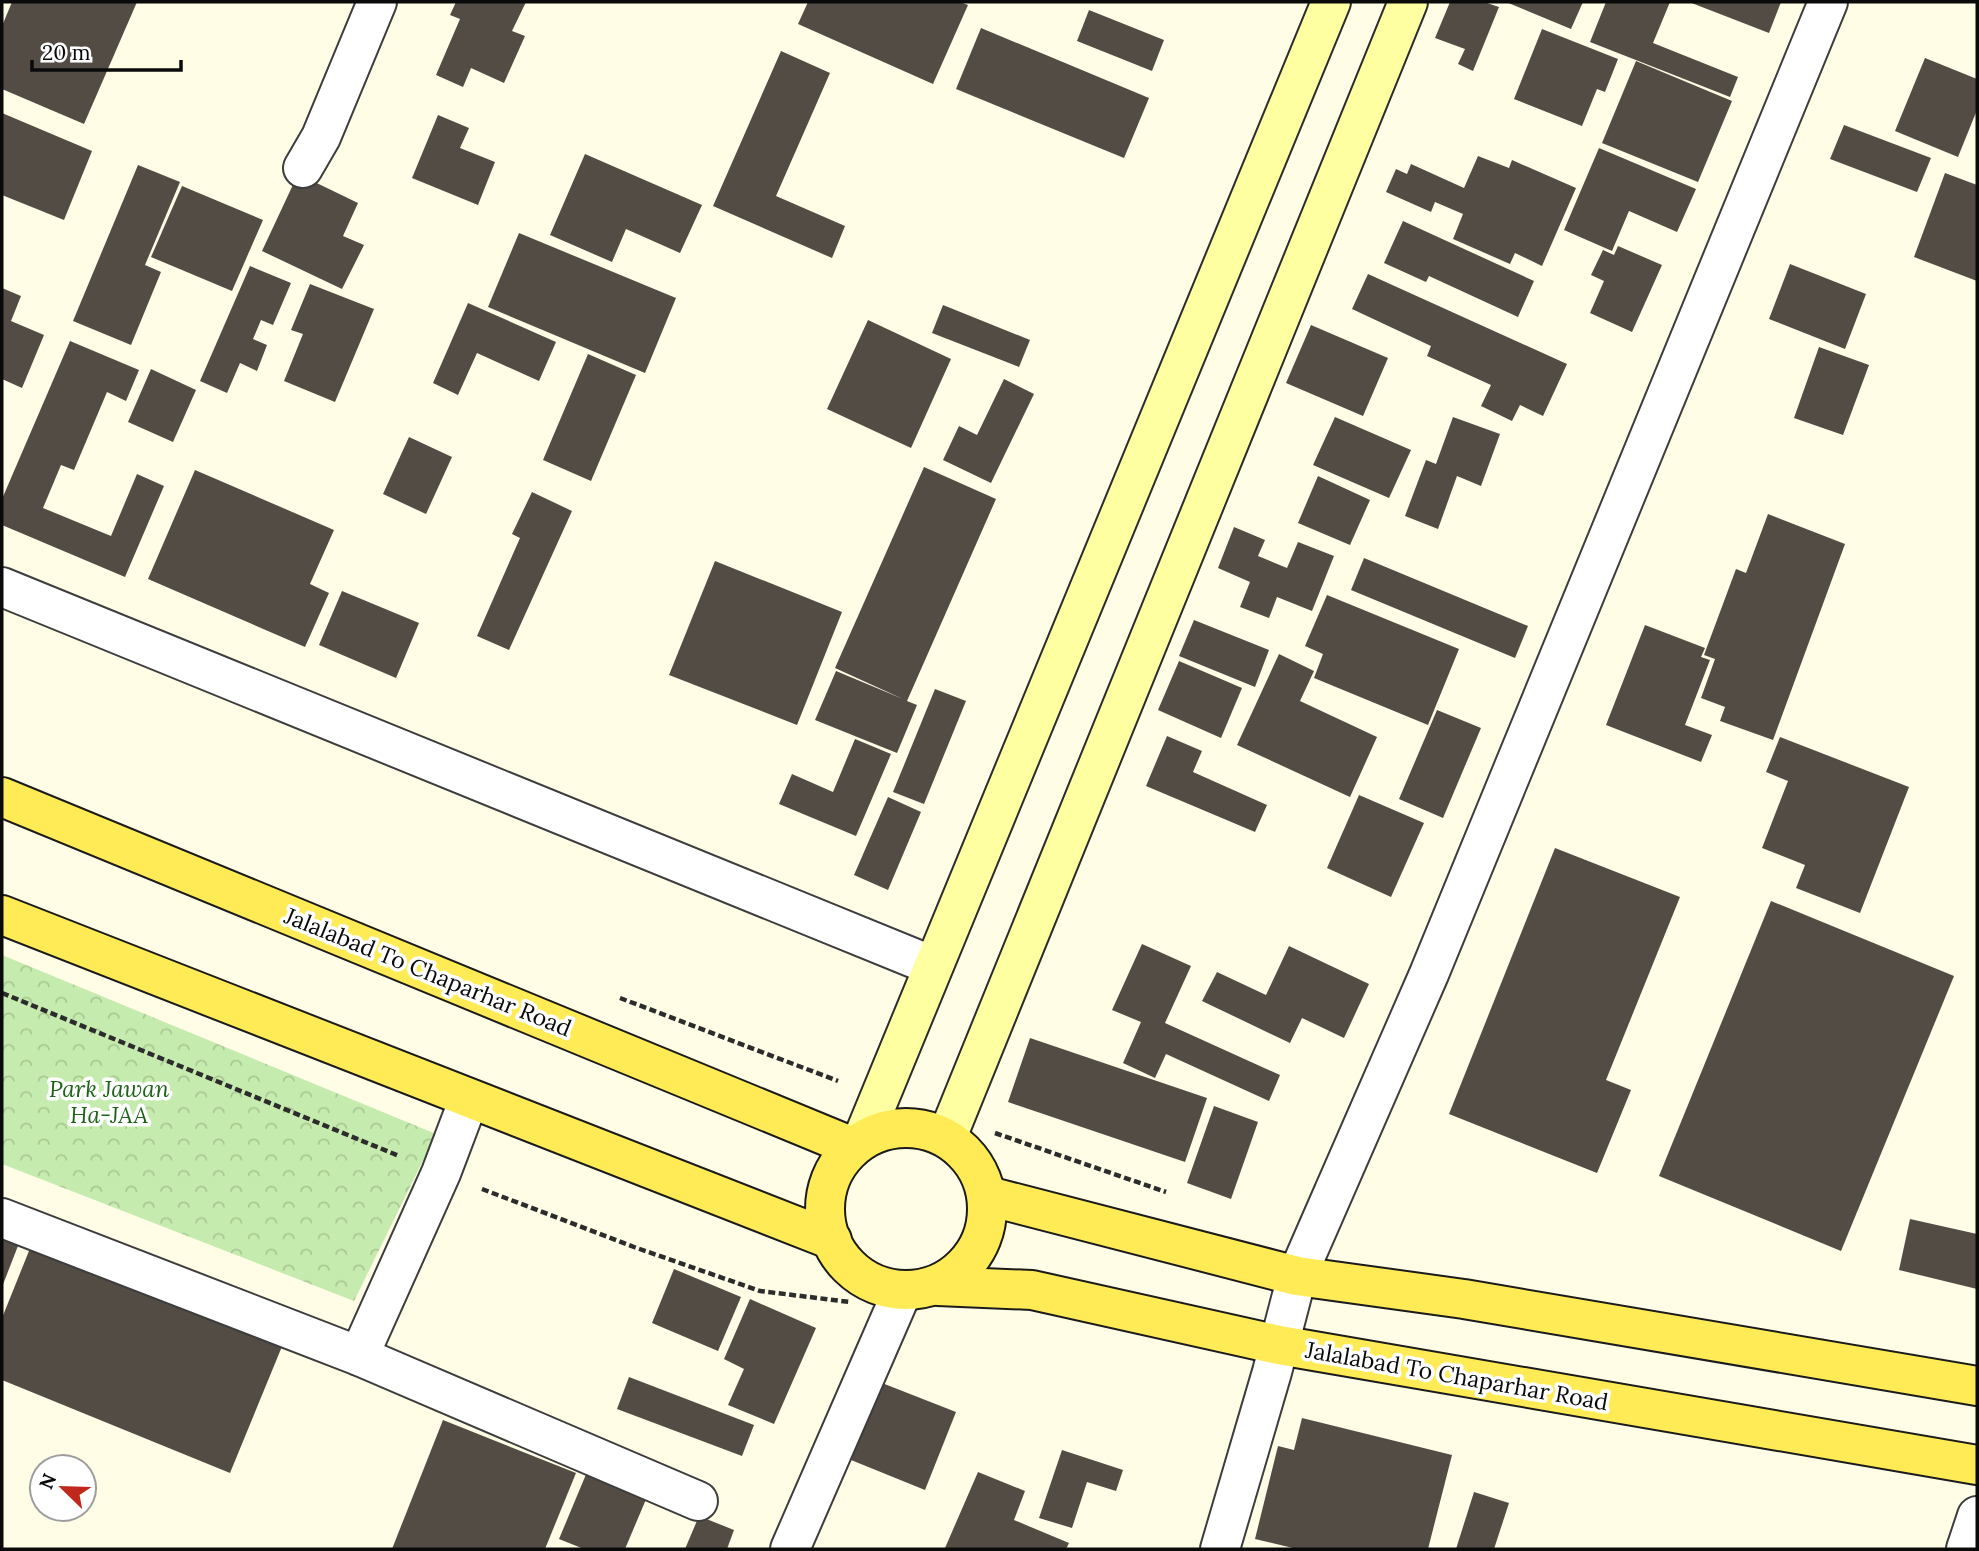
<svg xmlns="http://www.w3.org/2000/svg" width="1979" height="1551" font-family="Lora,serif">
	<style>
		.park { fill: url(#park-crowns) }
		.building { fill: #534c45 }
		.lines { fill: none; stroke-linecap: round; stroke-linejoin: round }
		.street-casing { stroke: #3d3d3d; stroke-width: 42 }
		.secondary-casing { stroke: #2c2c2c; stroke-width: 42 }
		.primary-casing { stroke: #1b1b1b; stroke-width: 42 }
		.path { stroke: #2c2c2c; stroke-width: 4.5; stroke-dasharray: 7 3.5; stroke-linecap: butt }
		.street { stroke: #fff; stroke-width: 38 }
		.secondary { stroke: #feffa1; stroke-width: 38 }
		.primary { stroke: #ffeb56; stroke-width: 38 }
		.labels { text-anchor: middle; stroke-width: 7; stroke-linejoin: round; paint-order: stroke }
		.street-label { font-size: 23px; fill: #0a0a0a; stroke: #fff }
		.park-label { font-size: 23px; font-style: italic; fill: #1e6417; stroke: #fff }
	</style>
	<defs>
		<pattern id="park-crowns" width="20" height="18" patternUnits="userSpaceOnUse" patternTransform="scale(1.75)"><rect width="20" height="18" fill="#c6ebae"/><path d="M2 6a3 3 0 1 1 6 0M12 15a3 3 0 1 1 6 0" fill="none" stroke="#a9c894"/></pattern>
	</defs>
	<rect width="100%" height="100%" fill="#fffde6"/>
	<path class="park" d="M2,955l434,179 -82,167 -352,-137z"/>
	<g class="building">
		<path d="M12,2h125l-53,122 -82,-35v-63z"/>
		<path d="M456,2h70l-14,29 13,5 -21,47 -33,-15 -8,19 -27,-12 24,-56 -10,-4z"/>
		<path d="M808,2h152l8,3 -35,79 -135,-60z"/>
		<path d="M1450,2h34l15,5 -26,64 -15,-7 7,-15 -30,-11z"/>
		<path d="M1506,2h77l-12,27z"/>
		<path d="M1606,2h64l-17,41 85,34 -8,20 -140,-55z"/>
		<path d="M1689,2h92l-12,31z"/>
		<path d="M1089,10l75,30 -12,31 -75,-30z"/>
		<path d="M981,28l168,70 -25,60 -168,-69z"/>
		<path d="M1542,29l76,30 -13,33 -8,-3 -15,37 -68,-27z"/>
		<path d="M781,51l49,22 -54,123 69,30 -13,32 -119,-52z"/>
		<path d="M1925,58l52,21v31l-19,47 -63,-26z"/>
		<path d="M1636,61l96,40 -34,81 -96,-39z"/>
		<path d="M2,113l90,38 -28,69 -62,-25z"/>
		<path d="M438,115l31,13 -9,20 35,14 -17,43 -66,-27z"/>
		<path d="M1844,125l87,33 -14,34 -87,-33z"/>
		<path d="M1599,148l97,41 -19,43 -48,-21 -17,40 -48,-21z"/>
		<path d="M585,154l117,51 -22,48 -54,-24 -14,33 -62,-27z"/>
		<path d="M1478,156l31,12 3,-8 64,28 -34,78 -27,-13 -5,11 -57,-25 10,-25 -28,-12 -4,10 -45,-20 10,-23 11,5 4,-10 53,24z"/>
		<path d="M138,165l42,17 -35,83 16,7 -30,73 -58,-24z"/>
		<path d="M1945,173l32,12v96l-63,-24z"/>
		<path d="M298,174l60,29 -15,33 21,9 -22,44 -80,-38z"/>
		<path d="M182,186l81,34 -31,71 -81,-34z"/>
		<path d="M1403,221l131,60 -16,36 -89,-41 -3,6 -42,-19z"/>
		<path d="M519,233l157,65 -31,75 -157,-66z"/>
		<path d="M1618,246l44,19 -30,67 -42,-19 14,-32 -13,-6 12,-25 11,5z"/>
		<path d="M1790,264l76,30 -21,55 -76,-30z"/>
		<path d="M250,266l41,17 -18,42 -12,-5 -8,19 14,6 -10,26 -17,-8 -13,30 -27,-12z"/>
		<path d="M1368,274l199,90 -24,52 -23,-11 -8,16 -31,-15 10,-21 -64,-29 4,-10 -79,-37z"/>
		<path d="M310,284l64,25 -39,93 -51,-21 19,-47 -12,-4z"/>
		<path d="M2,288l19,8 -10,25 33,14 -22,53 -20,-9z"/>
		<path d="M468,303l88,39 -17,39 -62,-28 -19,42 -25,-12z"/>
		<path d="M943,305l87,35 -11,27 -87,-34z"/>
		<path d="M868,320l83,39 -40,89 -84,-39z"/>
		<path d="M1311,325l77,33 -25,58 -77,-33z"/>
		<path d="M70,341l69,29 -13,31 -19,-9 -33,78 -13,-5 -18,43 68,28 26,-62 27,12 -39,91 -123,-52v-26z"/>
		<path d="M1819,347l50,18 -26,70 -49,-17z"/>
		<path d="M588,354l48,21 -45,106 -48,-21z"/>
		<path d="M151,369l45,21 -23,52 -45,-20z"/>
		<path d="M1004,379l30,15 -43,89 -48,-23 16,-34 18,9z"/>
		<path d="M1335,417l76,33 -22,48 -76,-33z"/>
		<path d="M1453,417l47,17 -19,52 -24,-10 -19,53 -33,-13 21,-56 10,4z"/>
		<path d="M409,437l43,20 -26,57 -43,-20z"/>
		<path d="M924,467l72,32 -89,202 10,4 -20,48 -82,-33 21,-49 67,28 -68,-31z"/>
		<path d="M195,470l139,60 -24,54 19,9 -24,54 -157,-68z"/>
		<path d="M1318,476l52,24 -20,45 -52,-22z"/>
		<path d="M532,492l40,19 -63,139 -32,-14 43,-98 -8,-4z"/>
		<path d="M1768,514l77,30 -72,196 -53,-19 5,-14 -24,-9 14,-39 -11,-4 32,-86 10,4z"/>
		<path d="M1234,527l31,13 -7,16 29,12 11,-26 36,14 -22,55 -35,-14 -8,21 -29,-11 10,-25 -32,-14z"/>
		<path d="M1364,558l164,68 -13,32 -164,-68z"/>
		<path d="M715,561l127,51 -45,113 -128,-50z"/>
		<path d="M342,591l77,32 -23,55 -77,-33z"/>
		<path d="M1327,595l132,54 -31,76 -114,-47 9,-24 -18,-8z"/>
		<path d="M1194,620l75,30 -14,37 -76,-31z"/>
		<path d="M1645,625l60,23 -4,9 9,3 -25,65 27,10 -11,27 -95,-37z"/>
		<path d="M1279,654l35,17 -14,30 77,36 -27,60 -113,-52z"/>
		<path d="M1179,661l63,27 -21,50 -63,-28z"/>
		<path d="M935,689l31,12 -42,103 -31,-12z"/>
		<path d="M1437,710l44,18 -38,90 -44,-19z"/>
		<path d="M1167,736l35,15 -9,21 74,33 -12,27 -109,-46z"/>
		<path d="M1780,737l129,50 -49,126 -64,-25 9,-23 -43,-17 26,-67 -22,-9z"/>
		<path d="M855,739l36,15 -35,82 -77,-32 13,-30 41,18z"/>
		<path d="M1359,795l65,28 -33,74 -64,-29z"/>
		<path d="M888,797l33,15 -33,78 -34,-15z"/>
		<path d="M1555,848l125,49 -74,183 25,10 -34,83 -148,-59z"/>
		<path d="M1771,901l183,75 -113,275 -182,-75z"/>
		<path d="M1142,944l49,22 -26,57 115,52 -11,26 -103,-47 -11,24 -32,-15 18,-41 -29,-12z"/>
		<path d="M1289,946l80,38 -25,54 -42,-20 -12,25 -88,-42 15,-29 49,23z"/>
		<path d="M1030,1038l177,60 -22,64 -177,-60z"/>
		<path d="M1214,1106l44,16 -27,77 -44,-16z"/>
		<path d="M1910,1219l67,15v55l-78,-19z"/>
		<path d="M2,1225l21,8 -21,54z"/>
		<path d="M33,1241l250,103 -53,129 -228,-93v-62z"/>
		<path d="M674,1269l67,28 -23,54 -66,-28z"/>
		<path d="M750,1299l66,29 -42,96 -46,-19 16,-36 -20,-10z"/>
		<path d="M629,1377l125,48 -12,31 -125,-47z"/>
		<path d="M882,1383l74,29 -31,78 -74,-30z"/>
		<path d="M1302,1418l150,37 -24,94h-131l-42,-10 23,-93 16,4z"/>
		<path d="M443,1420l133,53 -31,76h-153z"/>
		<path d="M1062,1450l61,20 -7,21 -29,-9 -15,46 -33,-10z"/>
		<path d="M587,1472l60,25 -22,52h-41l-25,-10z"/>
		<path d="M978,1472l47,19 -11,29 55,23 -3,6 -121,-1z"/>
		<path d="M1474,1492l35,11 -15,46h-38z"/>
		<path d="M699,1516l35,14 -7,19h-42z"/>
	</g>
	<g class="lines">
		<g class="street-casing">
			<g id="street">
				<path d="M303,168l18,-31 56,-135"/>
				<path d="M2,587l931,379"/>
				<path d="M2,1218l357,138 339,145"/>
				<path d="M359,1356l82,-183 28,-74"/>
				<path d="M790,1549l112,-257"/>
				<path d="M1220,1549l52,-177 25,-96 132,-302 399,-972"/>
				<path d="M1966,1549l11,-33"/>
			</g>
		</g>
		<g class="secondary-casing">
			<g id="secondary">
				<path d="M947,1137l461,-1135"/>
				<path d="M863,1138l468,-1136"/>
			</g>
		</g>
		<g class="primary-casing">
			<g id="primary">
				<path d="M2,797l851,350"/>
				<path d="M2,915l830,325"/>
				<circle cx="906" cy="1209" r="81"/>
				<path d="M988,1196l309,80 167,23 513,87"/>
				<path d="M938,1286l94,4 247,55 698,120"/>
			</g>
		</g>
		<g class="path">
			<path d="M2,993l397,163"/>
			<path d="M620,998l218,83"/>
			<path d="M995,1133l171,59"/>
			<path d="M482,1189l152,58 126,44 90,11"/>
		</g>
		<use href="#street" class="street"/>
		<use href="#secondary" class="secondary"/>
		<use href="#primary" class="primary"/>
	</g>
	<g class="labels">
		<g class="street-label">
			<text transform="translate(428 972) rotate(22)" y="8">Jalalabad To Chaparhar Road</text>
			<text transform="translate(1457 1376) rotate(10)" y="8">Jalalabad To Chaparhar Road</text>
		</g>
		<g class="park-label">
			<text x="109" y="1097">Park Jawan<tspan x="109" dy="26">Ha-JAA</tspan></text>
		</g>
	</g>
	<rect width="1979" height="1551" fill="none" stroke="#0a0a0a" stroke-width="7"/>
	<g transform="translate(63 1488) rotate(293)"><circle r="33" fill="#ffffff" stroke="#9d9d9d" stroke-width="2"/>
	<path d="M0-5L12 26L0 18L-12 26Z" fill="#c1271a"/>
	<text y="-10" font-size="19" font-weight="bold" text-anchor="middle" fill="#0a0a0a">N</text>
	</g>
	<path d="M32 60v10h149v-10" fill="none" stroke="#0a0a0a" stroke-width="3.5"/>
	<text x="42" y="60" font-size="21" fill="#0a0a0a" stroke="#ffffff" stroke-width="5" paint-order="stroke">20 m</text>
</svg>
